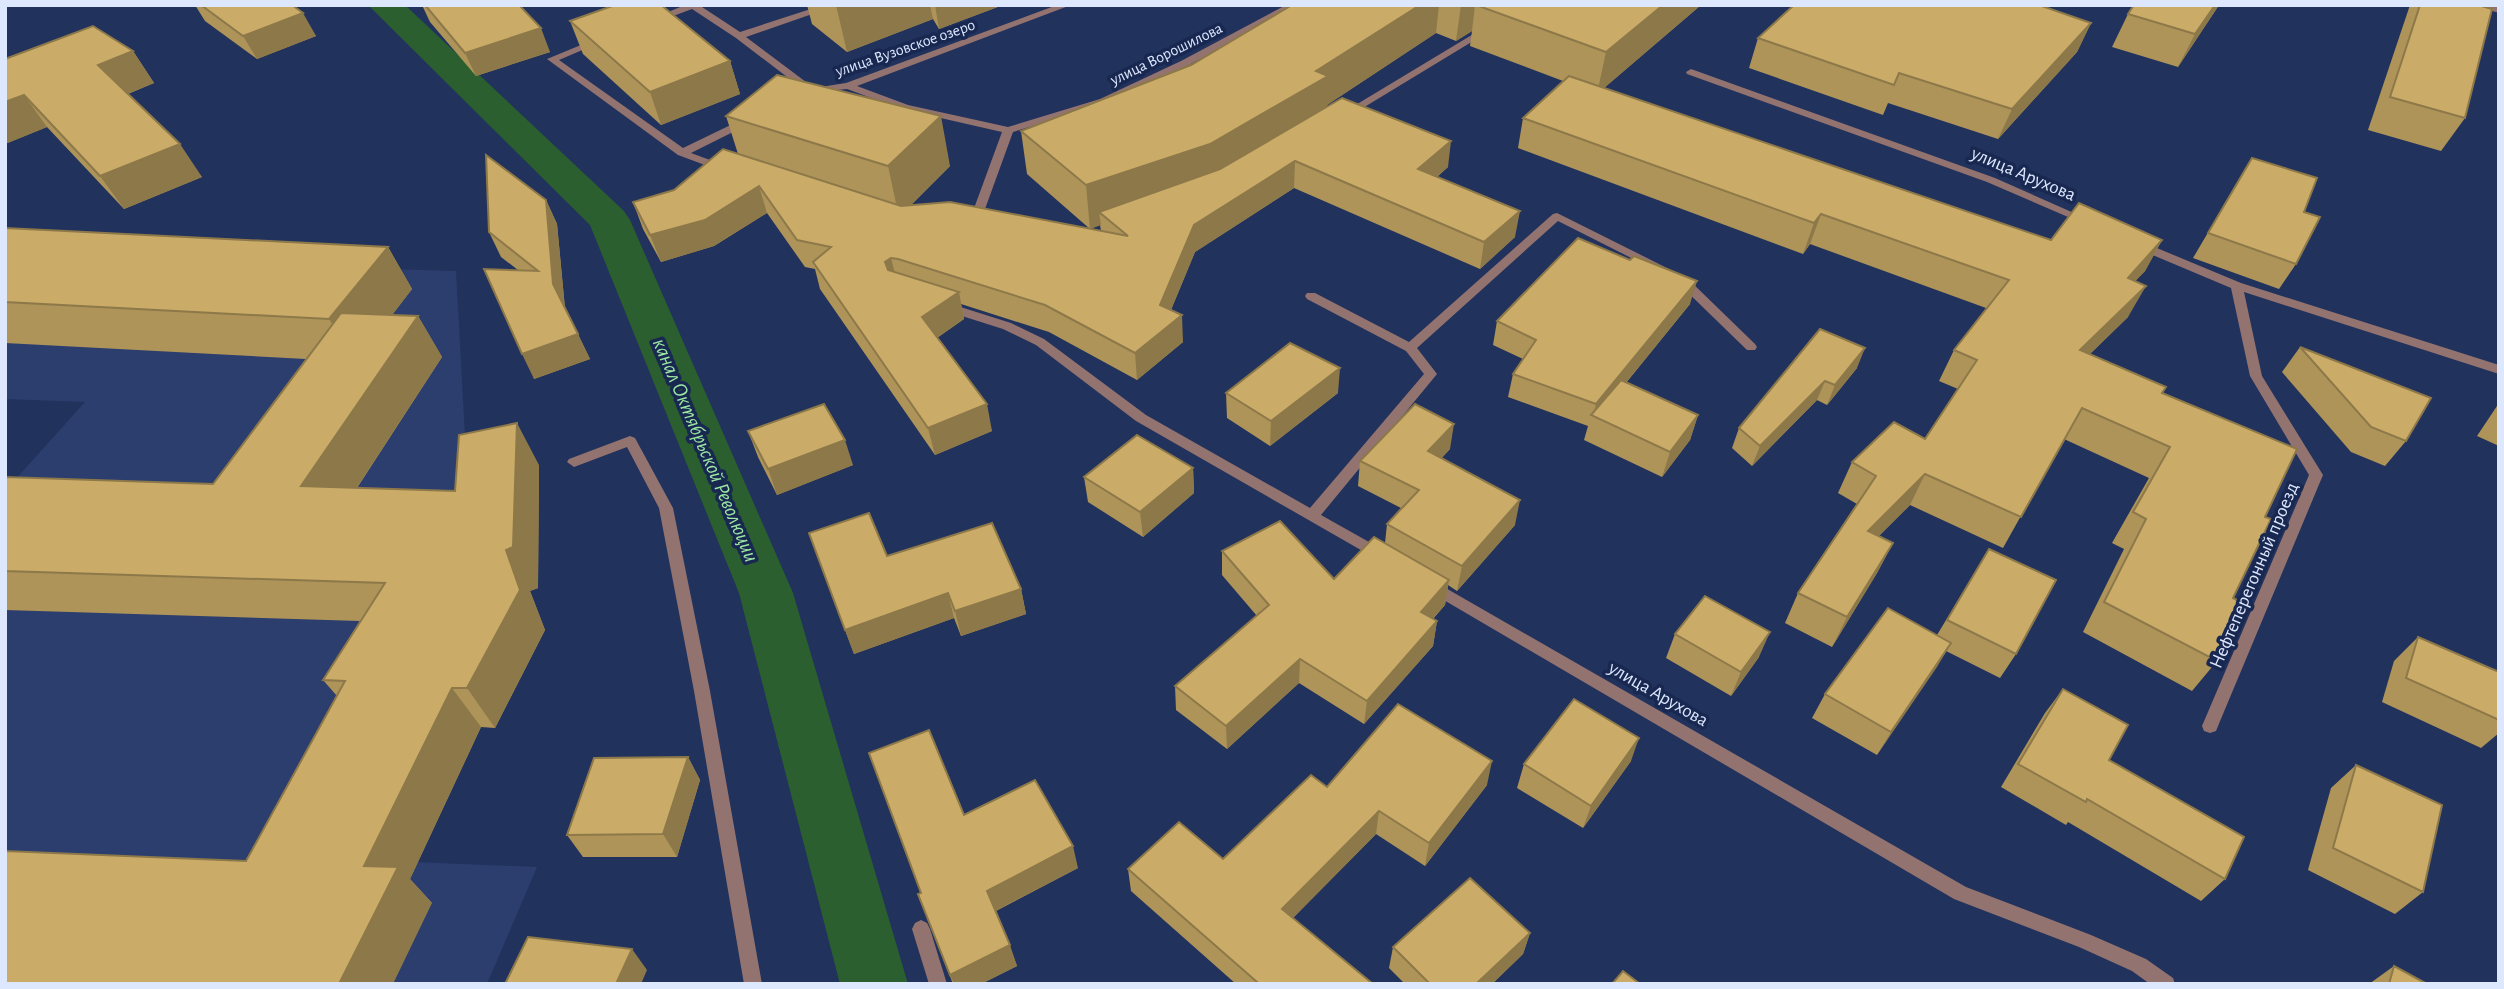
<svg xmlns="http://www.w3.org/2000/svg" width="2504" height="989" font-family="'Alegreya Sans',sans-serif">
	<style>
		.built { fill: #2b3e6e }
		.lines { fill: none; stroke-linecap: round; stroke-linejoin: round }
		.canal { fill: #2b5f30; fill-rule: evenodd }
		.minor { fill: #93736f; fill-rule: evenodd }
		.wall { fill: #ae9459 }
		.shaded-wall { fill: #8d7849 }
		.building { fill: #caac68; stroke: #8d7849; stroke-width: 2 }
		.labels { text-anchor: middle; stroke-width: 7; stroke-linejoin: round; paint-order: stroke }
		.far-street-label { font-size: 16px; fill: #dde7fd; stroke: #182851 }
		.street-label { font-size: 19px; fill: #dde7fd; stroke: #182851 }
		.water-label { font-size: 21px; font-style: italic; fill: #9ce8a1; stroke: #182851 }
	</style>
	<rect width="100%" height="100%" fill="#21325d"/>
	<path class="built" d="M5,258l451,13 13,238 -199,347 267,11 -50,117h-482v-493l80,-89 -80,-3z"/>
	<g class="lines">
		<path class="canal" d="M368,5h37l219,206 6,9 163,373 115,391h-68l-101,-391 -149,-368z"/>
		<g class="minor">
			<path d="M685,5h14l41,27 83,-27h15l-92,32 68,51 32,-5 211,-78h14l-214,81 51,19 100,22 92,-28 81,-38 105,-56h13l-110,60 -81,38 -95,29 -32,88 4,3 -6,3 -10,-4 33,-90 -101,-23 -54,-20 -39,4 -72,-55 -44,-29 -35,13 -8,-2z"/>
			<path d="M2477,5l22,2v6l-20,-6z"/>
			<path d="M1485,27l5,3 -2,2 -140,85h-8l-1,-2z"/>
			<path d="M593,40l8,2 -42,18 124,88 60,-29h8v4l-60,30 38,14v4h-8l-43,-16 -131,-96z"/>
			<path d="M1691,69l304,109 97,43 -6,3 -4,-1 -95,-41 -300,-108 -1,-2z"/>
			<path d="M1557,213l114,57 -6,4 -4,-1 -103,-52 -141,127 20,26 -116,141 64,36 2,4 -2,4 -5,2 -244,-140 -100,-76 -33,-16 -60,-19 -2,-3 6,-4 4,1 60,19 33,16 102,76 164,93 114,-134 -18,-23 -99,-52 -2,-3 2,-3h8l94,49 144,-128z"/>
			<path d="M2140,241l101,42 258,82v9l-255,-82 18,84 61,99 -105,251 -2,5 -6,2 -6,-2 -2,-5 107,-251 -59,-99 -19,-88 -95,-40 -2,-3z"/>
			<path d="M1682,276l4,1 69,67 2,3 -2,3h-8l-69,-67 -2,-3z"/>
			<path d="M630,436l5,2 38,70 37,183 52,293h-18l-50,-293 -35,-183 -32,-61 -53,20 -7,-5 2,-3z"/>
			<path d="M1430,579l536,308 125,48 55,24 27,19 2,6h-25l-18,-13 -53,-24 -125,-48 -529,-310 -2,-4 2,-4z"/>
			<path d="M921,920l6,3 3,6 17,55h-18l-17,-55 3,-6z"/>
		</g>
	</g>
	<g class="wall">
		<path d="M195,5h97l24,31 -59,23 -52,-38z"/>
		<path d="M422,5h97l31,47 -74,24 -46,-54z"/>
		<path d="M807,5h196l-64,24 -6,-10 -86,33 -35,-28z"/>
		<path d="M1292,5h409l-97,83 447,152h111l-17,31 -10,10 -7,36 -38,37 72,39 103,124 -32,81 -16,63 -25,30 -109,-59 41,-83 -12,-6 37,-65 -85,-39 -61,109 -93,-43 -31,31 14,7 -16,30 -45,74 -47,-24 13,-30 59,-89 -19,-11 14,-31 73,-23 33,-50 -19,-8 15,-31 32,-42 -176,-64 -7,10 -285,-106 5,-30 40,-37 -93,-35 2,-15 -16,10 -20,-8 -109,72v2l121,60 -11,10 78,60 -35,32 -186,-81 -99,64 -24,58 12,32 -46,38 -88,-48 -88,-28 3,15 -27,19 55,93 -57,24 -115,-166 -5,-20 -10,-2 -38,-54 -53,33 -53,16 -18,-33 -10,-27 41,-12 64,-36 -12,-38 224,50 -39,39 190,26 -1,-6 -10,4 -63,-55 -6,-43 170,-66z"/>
		<path d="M2134,5h85l-41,62 -66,-20 16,-33z"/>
		<path d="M2410,5h68l-13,113 -24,33 -73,-21z"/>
		<path d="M2048,8l43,15 -14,29 -79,87 -110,-36 -5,12 -134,-47 9,-30z"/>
		<path d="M570,21l160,40 10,33 -79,31 -78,-71z"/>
		<path d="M133,51l21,32 -26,11 74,83 -78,32 -77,-82 -42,17v-85z"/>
		<path d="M2252,158l52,54 -8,52 -17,25 -86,-31z"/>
		<path d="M546,200l11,24 8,84 25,51 -56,20 -16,-109 -17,-13 -12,-25z"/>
		<path d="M5,228l383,19 24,42 -20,26 26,1 24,41 -85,131 98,3 84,-26 -1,123 -8,3 15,39 -50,98 -14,-1 -71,152 22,24 -186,-42 91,-165 -14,-16 37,-59 -355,-11v-133l208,7 93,-125 -301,-16z"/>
		<path d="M1690,304l-64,79 72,32 -8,25 -28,37 -78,-37 4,-14 -80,-29 5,-23 10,-15 -30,-14 4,-24z"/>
		<path d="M1820,329l37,39 -30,37 -10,-5 -65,66 -20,-18 7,-20z"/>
		<path d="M2300,347l106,94 -21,25 -34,-14 -69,-80z"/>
		<path d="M1226,393h112l-68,53 -43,-28z"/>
		<path d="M2499,403v43l-22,-10z"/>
		<path d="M748,431l105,34 -76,30 -19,-38z"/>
		<path d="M1450,449l-9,9 74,67 -58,66 -9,-6 -3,20 -12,14 4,2 -4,25 -69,78 -65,-41 -72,66 -51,-39 -1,-24 82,-70 -35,-41v-24l112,28 51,-36 2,-19 14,-16 -43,-22 2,-25z"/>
		<path d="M1193,468l1,25 -51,44 -55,-35 -4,-25z"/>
		<path d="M809,533l78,23 134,33 5,25 -65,22 -7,-18 -100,36z"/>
		<path d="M1989,549l27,105 -16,24 -54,-27 -69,104 -65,-37 13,-24 112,-59z"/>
		<path d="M1675,634l84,23 -28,39 -65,-38z"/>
		<path d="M2418,637l81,35v61l-18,15 -99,-46 12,-41z"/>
		<path d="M2063,689l46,71 116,119 -24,22 -133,-79 -2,3 -65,-38 44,-74z"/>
		<path d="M688,757l12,23 -23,77h-94l-16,-22z"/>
		<path d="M1631,761l-48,67 -66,-40 7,-24z"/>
		<path d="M2356,765l67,127 -28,22 -87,-44 23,-82z"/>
		<path d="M1487,785l-62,81 -49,-32 -83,84 80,66h-137l-105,-93 -3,-22 95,-10 104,-72z"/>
		<path d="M964,815l114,53 -82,43 21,55 -36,18h-28l-35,-90 3,-1z"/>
		<path d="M1530,933l-7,21 -31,30h-87l-16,-16 4,-21z"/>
		<path d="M2394,966l33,18h-58z"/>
	</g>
	<g class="shaded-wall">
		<path d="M836,5h94l3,14 -86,33z"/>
		<path d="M935,5h68l-64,24z"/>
		<path d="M1420,5h19l-3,28 -109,72 -1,13 -115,69 -112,25 2,13 -11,4 -4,-44 230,-114z"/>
		<path d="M1461,5h14l-3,26 -16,10z"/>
		<path d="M1663,5h38l-104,89 9,-42z"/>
		<path d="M2215,5h4l-41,62 17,-33z"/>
		<path d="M303,13l13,23 -59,23 -14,-23z"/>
		<path d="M2091,23l-14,29 -79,87 14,-30z"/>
		<path d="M541,28l9,24 -74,24 -11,-23z"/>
		<path d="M133,51l21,32 -34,14 -22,-32z"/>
		<path d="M730,61l10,33 -79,31 -11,-33z"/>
		<path d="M24,95l23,32 -42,17v-42z"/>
		<path d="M941,116l9,50 -51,51 -11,-51z"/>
		<path d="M1451,141l-3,26 -33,28 3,-26z"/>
		<path d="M180,144l22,33 -78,32 -24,-33z"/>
		<path d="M1295,161l-1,27 -99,64 -33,79 20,-16 1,27 -46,38 -2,-27 25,-48 34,-80z"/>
		<path d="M759,186l8,27 -53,33 -53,16 -11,-27z"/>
		<path d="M546,200l11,24 8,85 -12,-25z"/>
		<path d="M1520,211l-5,26 -35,32 4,-27z"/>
		<path d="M1821,214l-11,30 -7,10 11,-31z"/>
		<path d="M2162,240l-17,31 -35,37 18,-30z"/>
		<path d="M388,247l24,42 -56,73 -27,-43z"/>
		<path d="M891,258l7,27 -6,4 -7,-27z"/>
		<path d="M1697,281l-7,23 -93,114 -4,-2 3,-12z"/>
		<path d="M2146,286l-18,31 -65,63 17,-30z"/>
		<path d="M959,292l5,27 -36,25 -6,-27z"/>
		<path d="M418,316l24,41 -111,170 -30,-41z"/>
		<path d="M578,334l12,25 -56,20 -12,-25z"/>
		<path d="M1865,348l-8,20 -30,37 8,-20z"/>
		<path d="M1340,368l-2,25 -68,53 1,-25z"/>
		<path d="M1825,381l-8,19 -65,66 8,-20z"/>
		<path d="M987,404l5,27 -57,24 -7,-27z"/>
		<path d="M1698,415l-8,25 -28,37 8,-25z"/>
		<path d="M517,423l22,42 -1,123 -8,3 15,39 -50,98 -28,-40 39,-138z"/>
		<path d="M1454,424l-4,25 -25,28 3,-26z"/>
		<path d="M845,440l8,25 -76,30 -9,-26z"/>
		<path d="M1193,468l1,25 -51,44 -3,-25z"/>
		<path d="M1925,474l-15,31 -57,56 15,-30z"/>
		<path d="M1520,500l-5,25 -58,66 5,-25z"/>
		<path d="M1893,543l-16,30 -45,74 15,-30z"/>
		<path d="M1449,580l-4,25 -28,31 4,-24z"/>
		<path d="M1021,589l5,25 -65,22 -6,-25z"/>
		<path d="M948,593l6,25 -100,36 -9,-24z"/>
		<path d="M1437,621l-4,25 -69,78 3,-23z"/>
		<path d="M1770,632l-11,25 -28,39 10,-24z"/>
		<path d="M1951,643l-14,24 -60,88 14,-23z"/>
		<path d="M1300,659l-1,24 -72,66 -1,-23z"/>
		<path d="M452,688l29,39 -71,152 22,24 -39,81h-54l25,-118z"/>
		<path d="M1639,738l-8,23 -48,67 8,-22z"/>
		<path d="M688,757l12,23 -23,77 -14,-23z"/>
		<path d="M1492,761l-5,24 -62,81 4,-23z"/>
		<path d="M1379,811l-3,23 -95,96 1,-21z"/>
		<path d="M1073,846l5,22 -85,44 -6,-21z"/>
		<path d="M1530,933l-7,21 -31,30h-16z"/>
		<path d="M1010,945l7,21 -36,18h-27l-4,-9z"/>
		<path d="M632,949l15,21 -6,14h-25z"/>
	</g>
	<g class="building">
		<path d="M201,5h91l11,8 -60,23z"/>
		<path d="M425,5h94l22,23 -76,25z"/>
		<path d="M615,5h46l69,56 -80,31 -80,-71z"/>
		<path d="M1292,5h128l-104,66 12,5 -118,68 -124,41 -65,-54 170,-66z"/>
		<path d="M1476,5h187l-57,47z"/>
		<path d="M1794,5h245l52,18 -79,86 -113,-36 -5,12 -136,-47z"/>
		<path d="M2134,5h81l-20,29 -67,-20z"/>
		<path d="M2420,5h58l14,4 -27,109 -75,-21z"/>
		<path d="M93,26l40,25 -35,14 82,79 -80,32 -76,-81 -19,7v-43z"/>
		<path d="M777,75l164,41 -53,50 -162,-50z"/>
		<path d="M1569,76l482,164 28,-37 83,37 -34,38 18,8 -66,64 86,37 -4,6 135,56 -32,68 6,2 -38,79 11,6 -27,57 -113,-59 42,-83 -13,-7 37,-65 -88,-39 -61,109 -96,-43 -57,57 25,12 -46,74 -49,-24 78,-117 -24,-14 42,-40 31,17 52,-79 -23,-10 55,-70 -188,-66 -7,9 -291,-105z"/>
		<path d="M1342,98l109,43 -33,28 102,42 -36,31 -189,-81 -101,64 -34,80 22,10 -47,38 -90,-48 -147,-46 -7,-1 -6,4 3,8 71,22 -37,25 65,87 -59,24 -115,-166 18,-15 -34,-7 -38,-54 -54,34 -55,15 -17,-33 41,-12 49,-41 178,57 49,-4 178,34 -29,-24 121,-43z"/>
		<path d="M486,155l60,45 7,84 25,50 -56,20 -38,-85 54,2 -49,-39z"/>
		<path d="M2252,158l65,20 -13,34 16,5 -24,47 -88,-31z"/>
		<path d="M5,228l383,19 -59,72 -324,-17z"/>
		<path d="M1578,238l52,22 4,-4 63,25 -101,123 -83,-30 23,-34 -39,-19z"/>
		<path d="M341,313l77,3 -117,170 154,5 4,-56 58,-12 -4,124 -7,3 14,40 -53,98h-15l-88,178 34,1 -59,117h-334v-133l241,10 99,-180 -22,-1 62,-97 -380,-12v-94l208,7z"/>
		<path d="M1820,329l45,19 -30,37 -10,-4 -65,65 -21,-18z"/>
		<path d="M1290,343l50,25 -69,53 -45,-28z"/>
		<path d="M2300,347l131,51 -25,43 -35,-14z"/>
		<path d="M1621,380l77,35 -28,37 -79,-37z"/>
		<path d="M824,404l21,36 -77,29 -20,-38z"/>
		<path d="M1415,404l39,20 -26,27 92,49 -58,66 -75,-42 32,-34 -59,-29z"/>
		<path d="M1137,435l56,33 -53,44 -56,-35z"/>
		<path d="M869,513l18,43 105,-33 29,66 -66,22 -7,-18 -103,37 -36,-97z"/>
		<path d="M1280,521l54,58 40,-42 75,43 -28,32 16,9 -70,80 -67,-42 -74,67 -51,-40 94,-81 -47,-54z"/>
		<path d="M1989,549l67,31 -40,74 -69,-34z"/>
		<path d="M1705,596l65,36 -29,40 -66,-38z"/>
		<path d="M1888,608l63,35 -60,89 -66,-38z"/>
		<path d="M2418,637l81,35v48l-93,-42z"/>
		<path d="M2063,689l65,36 -19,35 135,77 -19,42 -138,-80 -1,3 -68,-38z"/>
		<path d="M1574,699l65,39 -48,68 -67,-42z"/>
		<path d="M1398,704l94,57 -63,82 -50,-32 -97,98 91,75h-117l1,-2 -129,-113 51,-47 44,37 88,-84 16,12z"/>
		<path d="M929,730l35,85 71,-35 38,66 -86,45 23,54 -60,30 -32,-81 3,-1 -52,-140z"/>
		<path d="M688,757l-25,77 -96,1 27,-77z"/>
		<path d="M2356,765l86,40 -19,87 -90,-44z"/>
		<path d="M1470,878l60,55 -54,51h-46l-37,-37z"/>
		<path d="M528,937l104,12 -16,35h-111z"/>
		<path d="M2394,966l33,18h-38z"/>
		<path d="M1623,971l17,13h-28z"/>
	</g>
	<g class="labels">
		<g class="far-street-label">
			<text transform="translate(905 47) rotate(-19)" y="6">улица Вузовское озеро</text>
			<text transform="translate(1166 53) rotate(-26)" y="6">улица Ворошилова</text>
		</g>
		<g class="street-label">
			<text transform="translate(2024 173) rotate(23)" y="7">улица Арухова</text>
			<text transform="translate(2253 575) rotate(-67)" y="7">Нефтеперегонный проезд</text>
			<text transform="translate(1659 693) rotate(30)" y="7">улица Арухова</text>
		</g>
		<g class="water-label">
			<text transform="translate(706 450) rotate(67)" y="7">канал Октябрьской Революции</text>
		</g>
	</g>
	<rect width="2504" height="989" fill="none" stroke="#dde7fd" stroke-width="14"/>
</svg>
